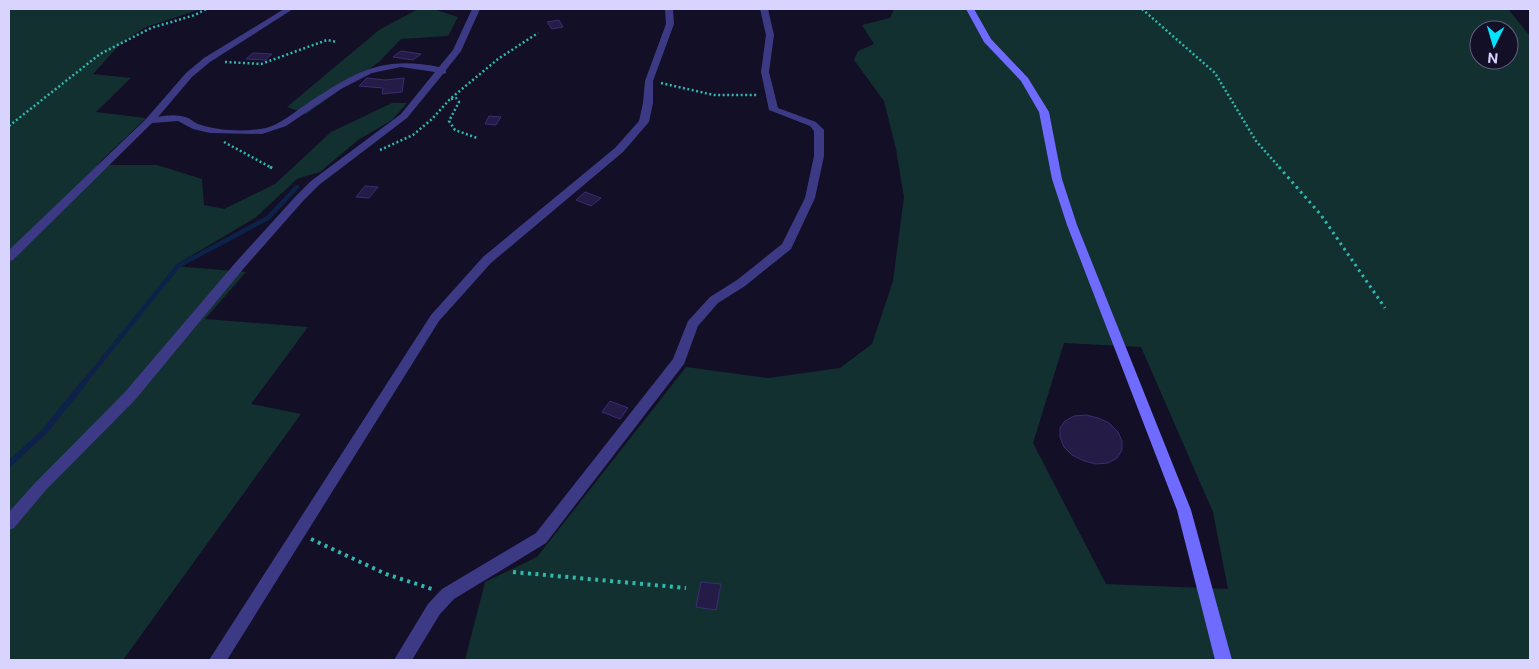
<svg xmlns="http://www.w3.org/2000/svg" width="1539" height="669" font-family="'Public Sans',sans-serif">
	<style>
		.green { fill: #12302f; fill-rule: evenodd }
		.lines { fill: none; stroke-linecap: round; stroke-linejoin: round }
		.stream-far1 { stroke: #0c2248; stroke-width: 4.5 }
		.stream { stroke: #0c2248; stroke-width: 6 }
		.building { fill: #241b47; stroke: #3b2d73 }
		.path-far2 { stroke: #2fb8b0; stroke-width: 2.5; stroke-dasharray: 2 2.5; stroke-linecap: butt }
		.path-far1 { stroke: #2fb8b0; stroke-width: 3; stroke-dasharray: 2.5 4; stroke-linecap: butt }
		.path { stroke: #2fb8b0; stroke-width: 4; stroke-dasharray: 3 4.5; stroke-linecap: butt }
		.street { fill: #3d3a85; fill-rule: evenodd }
		.secondary { fill: #6f6bff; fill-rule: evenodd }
	</style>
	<rect width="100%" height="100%" fill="#130f26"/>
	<g class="green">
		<path d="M9,9h192l-55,18 -24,15 -29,32 38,4 -35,34 50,6 -49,47h60l45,14 2,26 20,4 51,-25 56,-52 61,-29h15l-15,17 -34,20 -38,32 -23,7 -42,39 -81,48 72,6 -41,47 103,8 -57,77 50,10 -178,246h-114z"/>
		<path d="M418,9h15l25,8 -10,19 -47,3 -22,23 -73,52 -19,-7 92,-77z"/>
		<path d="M894,9h614l22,27v624h-1065l20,-78 52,-25 149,-190 82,11 72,-10 32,-24 21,-63 11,-84 -8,-48 -12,-48 -30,-41 4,-9 16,-7 -12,-19 28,-7zM1479,30h30v30h-30zM1064,343l77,4 72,165 15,77 -122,-5 -73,-141z"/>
	</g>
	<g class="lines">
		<path class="stream-far1" d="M81,386l97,-120 90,-48 29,-31"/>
		<path class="stream" d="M9,464l35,-32 38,-47"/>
	</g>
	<g class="building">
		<path d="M559,20l4,7 -11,2 -5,-7z"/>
		<path d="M401,51l20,3 -8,6 -20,-3z"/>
		<path d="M253,53l19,1 -7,6 -19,-1z"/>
		<path d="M367,78l18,2 19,-2 -2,14 -20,2 1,-6 -24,-2z"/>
		<path d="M489,116l12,1 -5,8 -11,-1z"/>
		<path d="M365,186l13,1 -9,11 -13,-1z"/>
		<path d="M585,192l16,6 -10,8 -15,-6z"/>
		<path d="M610,401l18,7 -8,11 -18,-7z"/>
		<path d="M1086,415l12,3 11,5 9,9 4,9v9l-5,8 -9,5 -12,1 -12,-3 -12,-6 -8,-8 -4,-10v-9l5,-7 9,-5z"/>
		<path d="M701,582l20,2 -5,26 -20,-3z"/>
	</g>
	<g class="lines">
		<g class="path-far2">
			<path d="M1142,9l73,64 41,68 24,27"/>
			<path d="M225,62l36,2 66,-24 10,2"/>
			<path d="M661,83l53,12h44"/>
			<path d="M451,99l5,-1 3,4 -10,19 6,9 22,8"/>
			<path d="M9,126l91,-72 51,-26 44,-13 11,-6"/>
			<path d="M224,142l48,26"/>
			<path d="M380,150l33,-15 19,-16 18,-20 48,-40 40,-26"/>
		</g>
		<g class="path-far1">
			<path d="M270,167l2,1"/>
			<path d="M1279,167l42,48 64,93"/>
		</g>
		<g class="path">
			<path d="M311,539l75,35 46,15"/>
			<path d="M513,572l173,16"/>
		</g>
		<g class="street">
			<path d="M284,9h9l-83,53 -18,15 -34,40c10,-2 20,-3 30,1 4,2 8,6 13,7 18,6 46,7 65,3 15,-4 27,-15 39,-23 48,-31 74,-50 134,-38l14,-17 19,-41h8l-19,42 -15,19v3l-3,1 -36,44 -88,67 -16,16 -59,67 -109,132 -90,91 -31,37 -5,2v-18l26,-29 90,-91 111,-130 59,-65 16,-16 90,-67 34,-42 -34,-5 -29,6 -31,16 -55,37 -24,8 -52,-1 -17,-4 -15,-8 -26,2 -139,137 -4,1v-11l137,-131 40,-46 18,-15z"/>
			<path d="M665,9h8l1,15 -21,57v22l-4,19 -26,30 -132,111 -52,58 -212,339h-18l222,-345 52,-58 132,-109 24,-27 4,-18 2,-22 21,-57z"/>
			<path d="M760,9h8l6,26 -5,37 9,36 38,14 8,8v26l-9,42 -24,51 -46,37 -27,17 -20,23 -14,38 -138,179 -92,56 -14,15 -28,46h-18l34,-56 14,-15 94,-56 137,-174 15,-38 22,-24 27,-17 45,-36 23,-46 9,-42v-25l-4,-5 -41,-16 -8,-38 5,-37z"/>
		</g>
		<path class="secondary" d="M966,9h8l17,30 37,39 21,34 13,67 15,46 114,285 41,150h-17l-38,-150 -110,-285 -15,-46 -13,-67 -18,-31 -37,-39z"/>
	</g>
	<rect width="1539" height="669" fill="none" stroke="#d9d4ff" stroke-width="20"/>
	<g transform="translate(1494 45) rotate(185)"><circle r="24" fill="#130f26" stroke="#625e7d"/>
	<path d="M0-4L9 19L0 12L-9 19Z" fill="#00e5ff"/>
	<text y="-8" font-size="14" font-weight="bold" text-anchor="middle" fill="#d9d4ff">N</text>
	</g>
</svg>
